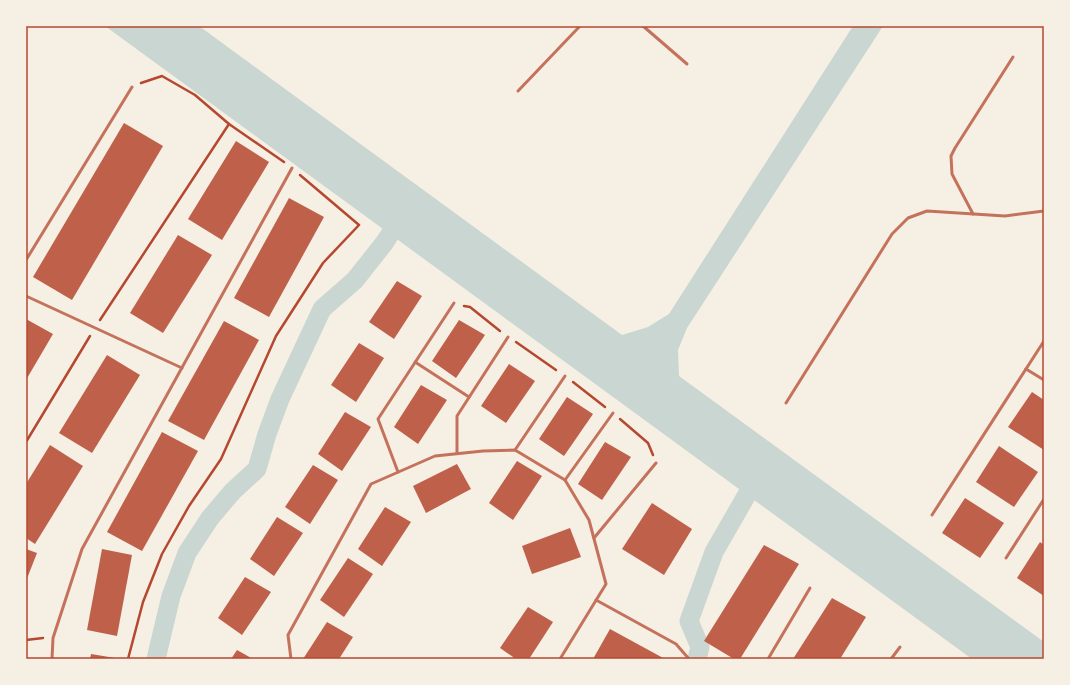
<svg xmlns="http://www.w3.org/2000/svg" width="1070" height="685" font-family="'Noto Sans',sans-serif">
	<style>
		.water { fill: #c9d6d2 }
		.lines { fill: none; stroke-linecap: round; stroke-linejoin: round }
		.canal { stroke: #c9d6d2; stroke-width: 19 }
		.building { fill: #bf614a }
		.path { stroke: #b5482f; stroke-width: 2.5 }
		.service { stroke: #c5725c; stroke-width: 3 }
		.neatline { fill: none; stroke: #b5482f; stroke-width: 1.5 }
	</style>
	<rect width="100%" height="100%" fill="#f6efe4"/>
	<path class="water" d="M105,26h94l423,309 26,-8 21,-13 184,-288h30l-196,302 -9,22 1,26 365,266v17h-72z"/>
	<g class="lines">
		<g class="canal">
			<path d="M156,659l15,-63 16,-43 23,-35 23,-27 24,-22 10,-35 13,-35 42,-90 33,-29 30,-38 19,-30"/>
			<path d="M697,659l3,-12 -11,-26 25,-69 46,-80"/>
		</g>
	</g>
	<g class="building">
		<path d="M124,123l39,23 -91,154 -39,-23z"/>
		<path d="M236,141l33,21 -47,78 -34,-21z"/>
		<path d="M289,198l35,19 -55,100 -35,-19z"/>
		<path d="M178,235l34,20 -49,78 -33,-20z"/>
		<path d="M397,281l25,15 -28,43 -25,-17z"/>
		<path d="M26,319l27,15 -27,46z"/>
		<path d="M459,320l26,15 -29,43 -24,-17z"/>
		<path d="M224,321l35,19 -55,100 -36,-19z"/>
		<path d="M359,343l25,15 -28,44 -25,-17z"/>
		<path d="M107,355l33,20 -48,78 -33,-20z"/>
		<path d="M509,364l26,17 -29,42 -25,-17z"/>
		<path d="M421,385l26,15 -29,44 -24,-17z"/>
		<path d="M1032,392l12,8v50l-36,-23z"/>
		<path d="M567,397l26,17 -29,42 -25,-17z"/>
		<path d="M345,412l26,15 -29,44 -24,-17z"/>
		<path d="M162,432l36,19 -56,100 -35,-19z"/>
		<path d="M605,442l26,15 -29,43 -24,-16z"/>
		<path d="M50,445l33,21 -48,78 -9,-6v-54z"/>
		<path d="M999,446l39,26 -24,35 -38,-25z"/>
		<path d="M517,461l25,15 -29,44 -24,-17z"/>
		<path d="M457,464l14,25 -45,24 -13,-27z"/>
		<path d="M313,465l25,15 -28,44 -25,-17z"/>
		<path d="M965,498l39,25 -24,35 -38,-25z"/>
		<path d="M652,503l40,26 -28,46 -42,-26z"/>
		<path d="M385,507l26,15 -29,44 -24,-17z"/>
		<path d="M277,517l26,16 -29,43 -24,-17z"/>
		<path d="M570,528l11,29 -49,17 -10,-28z"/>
		<path d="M1040,542l4,3v51l-27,-18z"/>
		<path d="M764,545l35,19 -59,95h-6l-30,-18z"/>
		<path d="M26,549l11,4 -11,28z"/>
		<path d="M102,549l30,6 -15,81 -30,-6z"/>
		<path d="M348,558l25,16 -29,43 -24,-17z"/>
		<path d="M245,577l26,15 -29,43 -24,-17z"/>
		<path d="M832,598l34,19 -26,42h-47z"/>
		<path d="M528,607l25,15 -24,37h-13l-16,-11z"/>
		<path d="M327,622l26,15 -14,22h-36z"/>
		<path d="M610,629l55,30h-72z"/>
		<path d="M237,650l16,9h-22z"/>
		<path d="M91,654l24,4 -1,1h-24z"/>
	</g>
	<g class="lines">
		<g class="path">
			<path d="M141,83l21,-7 33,19 34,29 55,38"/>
			<path d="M464,306l6,1 30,24"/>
			<path d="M100,320l129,-196"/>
			<path d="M516,342l40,28"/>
			<path d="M573,382l32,25"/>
			<path d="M620,419l28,24 5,12"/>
			<path d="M26,442l64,-106"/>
			<path d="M26,640l17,-2"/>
			<path d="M128,659l15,-57 19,-48 27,-48 32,-47 55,-123 47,-73 36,-38 -59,-50"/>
		</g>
		<g class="service">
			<path d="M643,26l44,38"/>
			<path d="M518,91l62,-65"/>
			<path d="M973,214l-21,-40 -1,-18 4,-8 58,-91"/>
			<path d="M26,260l106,-173"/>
			<path d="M26,296l156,72"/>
			<path d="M415,362l54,35"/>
			<path d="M1026,369l18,11"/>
			<path d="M786,403l106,-169 16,-16 19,-7 78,5 39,-5"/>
			<path d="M515,450l50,-74"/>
			<path d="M457,453v-37l51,-79"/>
			<path d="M398,472l-20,-53 76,-116"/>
			<path d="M565,480l48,-67"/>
			<path d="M932,515l112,-174"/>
			<path d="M594,538l62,-75"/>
			<path d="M1006,558l38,-59"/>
			<path d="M596,600l80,44 13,15"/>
			<path d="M52,659l1,-21 29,-89 210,-381"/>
			<path d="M291,659l-3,-24 83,-151 64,-28 48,-5 32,-1 50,30 24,40 17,64 -46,75"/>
			<path d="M768,659l42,-71"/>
			<path d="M891,659l9,-12"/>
		</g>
	</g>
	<rect width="1070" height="685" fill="none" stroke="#f6efe4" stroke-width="54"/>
	<rect x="27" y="27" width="1016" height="631" class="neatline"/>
</svg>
